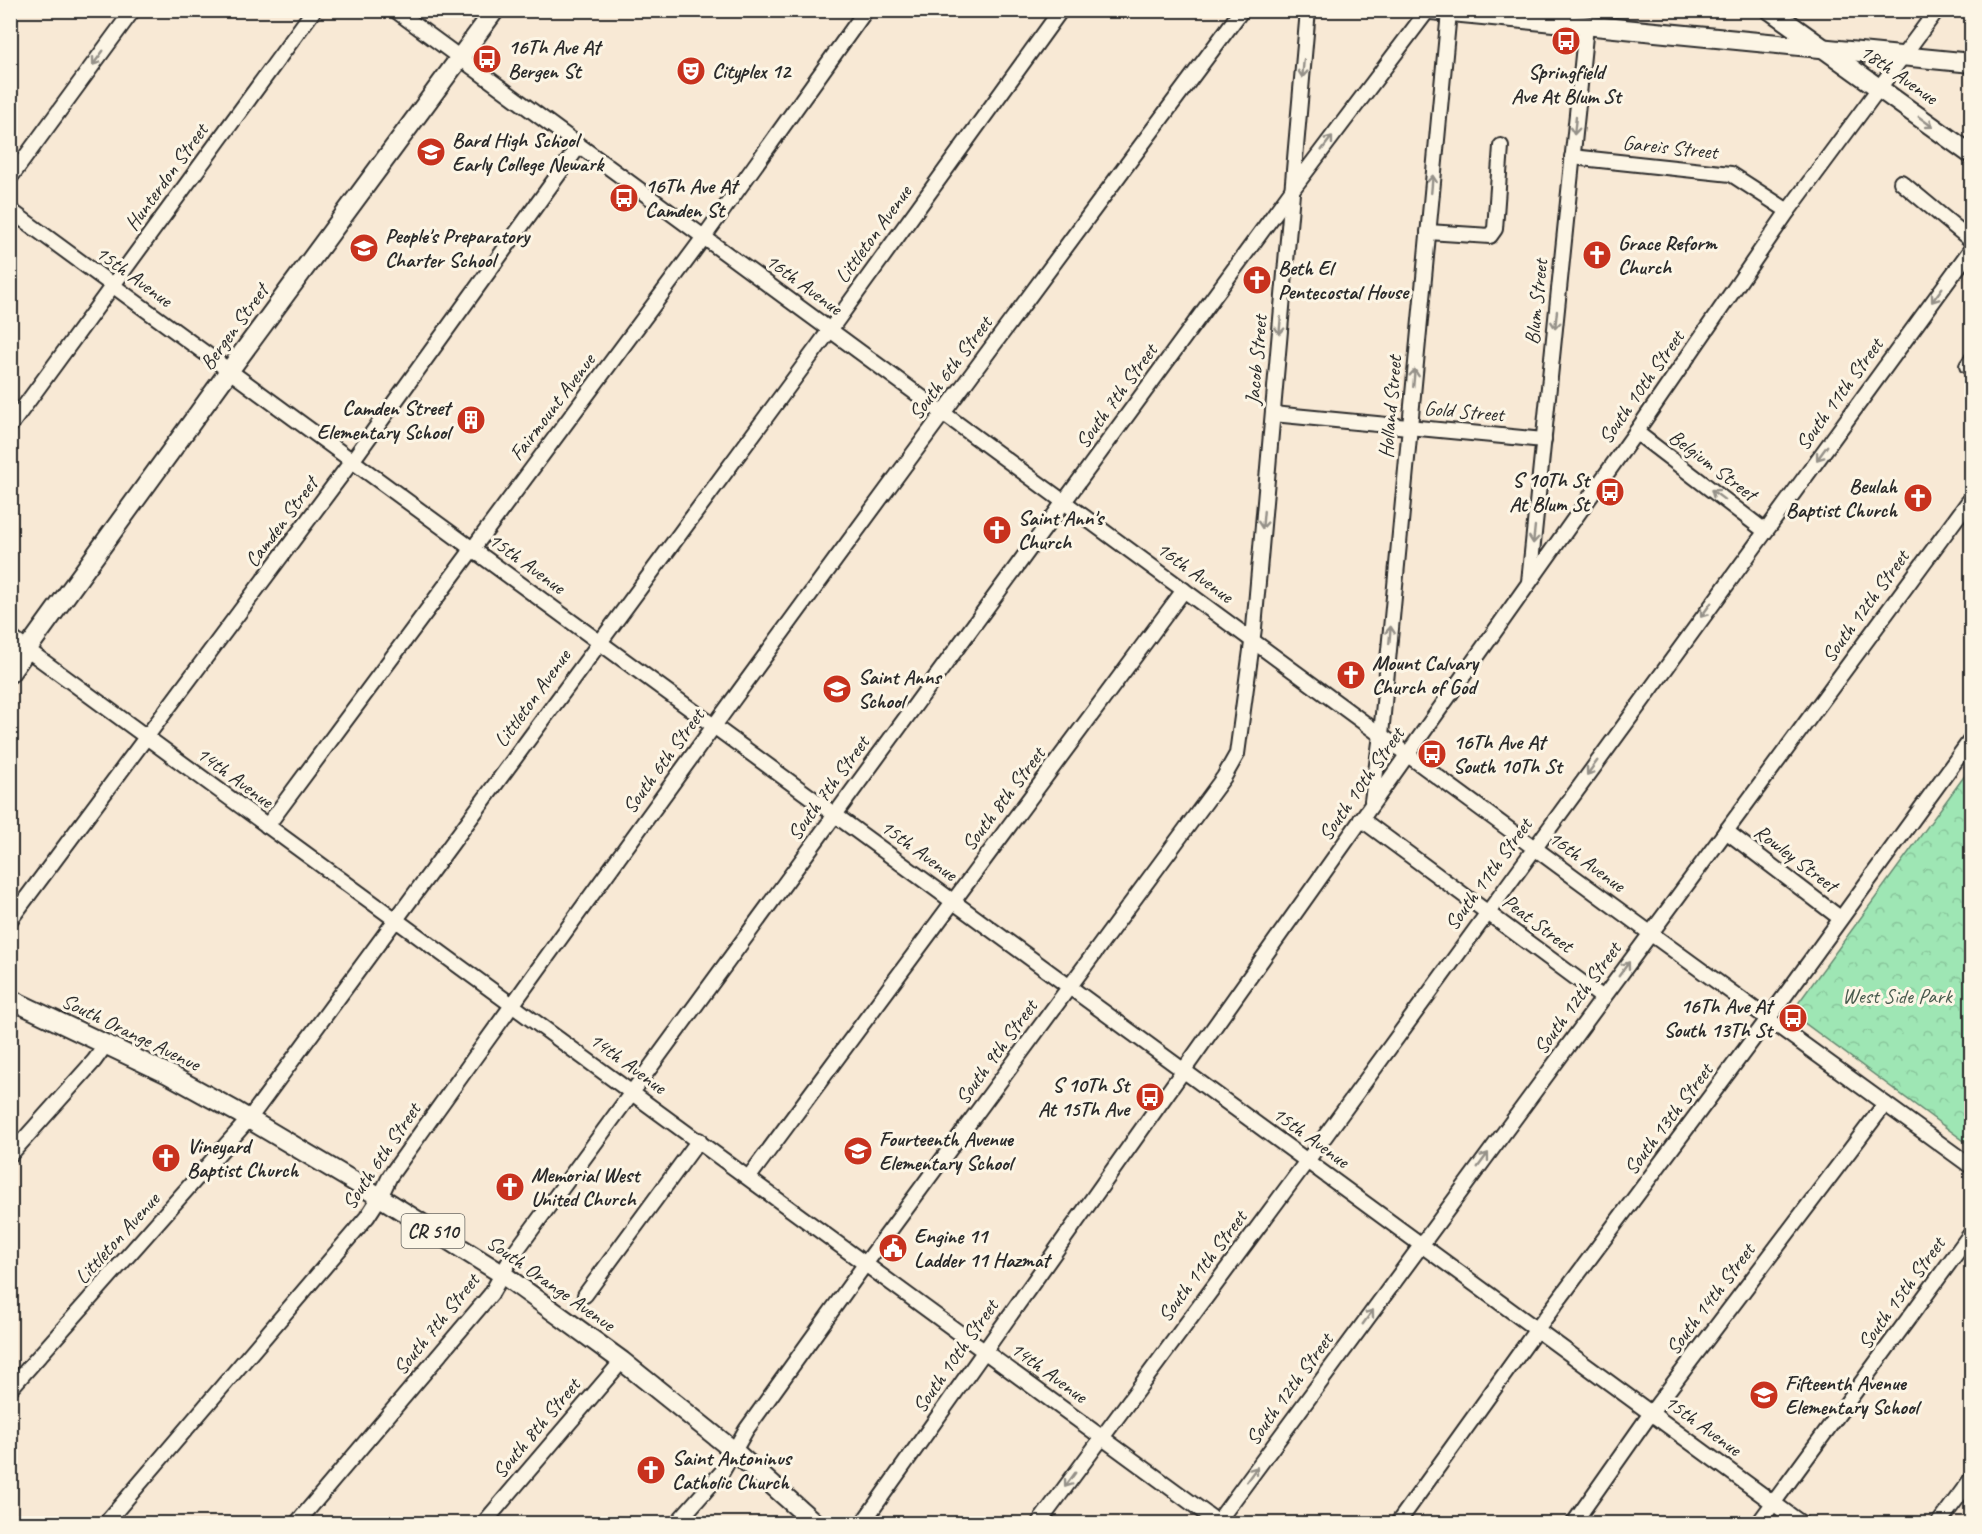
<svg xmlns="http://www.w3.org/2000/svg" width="1982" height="1534" font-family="Caveat,sans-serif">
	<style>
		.park { fill: url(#park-crowns); stroke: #648870; stroke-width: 1.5 }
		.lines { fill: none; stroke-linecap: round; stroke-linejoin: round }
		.minor-casing { stroke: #2b2b2b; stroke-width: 18 }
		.major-casing { stroke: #2b2b2b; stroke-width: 22 }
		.minor { stroke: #fcf5e5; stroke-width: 14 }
		.major { stroke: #fcf5e5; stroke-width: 18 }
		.oneway { stroke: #949088 }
		.labels { text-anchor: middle; stroke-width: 6; stroke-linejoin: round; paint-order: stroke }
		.shield { fill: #fcf5e5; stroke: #6a6863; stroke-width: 1.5 }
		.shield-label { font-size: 20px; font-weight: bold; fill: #2b2b2b }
		.poi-label { font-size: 21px; font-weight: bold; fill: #2b2b2b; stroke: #fcf5e5; text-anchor: start }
		.street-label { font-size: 21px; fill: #2b2b2b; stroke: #fcf5e5 }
		.park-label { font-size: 21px; fill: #485a4d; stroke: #fcf5e5 }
	</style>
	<defs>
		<pattern id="park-crowns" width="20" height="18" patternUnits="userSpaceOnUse" patternTransform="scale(1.5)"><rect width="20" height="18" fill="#9ee6b4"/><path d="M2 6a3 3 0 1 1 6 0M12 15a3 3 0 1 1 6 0" fill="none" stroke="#88c59b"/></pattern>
	</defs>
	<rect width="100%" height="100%" fill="#f8e9d5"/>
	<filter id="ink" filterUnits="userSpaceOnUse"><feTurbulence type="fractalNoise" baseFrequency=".0167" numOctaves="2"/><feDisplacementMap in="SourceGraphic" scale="12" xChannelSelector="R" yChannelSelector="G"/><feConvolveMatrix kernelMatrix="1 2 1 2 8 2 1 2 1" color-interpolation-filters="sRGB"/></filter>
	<g filter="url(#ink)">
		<path class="park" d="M1971,767v379l-180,-133z"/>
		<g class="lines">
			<g class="minor-casing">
				<g id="minor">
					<path d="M395,10l1255,923 322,234"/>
					<path d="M1572,157l159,17 57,37"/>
					<path d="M10,178l123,-168"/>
					<path d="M1901,182l71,59"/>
					<path d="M10,210l1792,1314"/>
					<path d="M1428,232l62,4 5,-7 6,-83"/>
					<path d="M1967,366l5,-7"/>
					<path d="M1273,414l271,26"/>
					<path d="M10,426l304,-416"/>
					<path d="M1636,432l129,99"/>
					<path d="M1529,582l57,-556"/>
					<path d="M10,637l1210,887"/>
					<path d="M1372,801l9,-66 68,-723"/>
					<path d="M1361,819l242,179"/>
					<path d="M267,826l437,-589 162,-227"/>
					<path d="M1726,831l114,87"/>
					<path d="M10,920l342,-459 227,-315"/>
					<path d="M10,1155l84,-94 13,-18"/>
					<path d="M749,1177l435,-587"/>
					<path d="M585,1295l114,-155"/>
					<path d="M10,1389l239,-270 581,-789 231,-320"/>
					<path d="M105,1524l262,-307 13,-20 10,-21c279,-392 564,-780 852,-1166"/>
					<path d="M296,1524l195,-230 22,-39 779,-1065 136,-180"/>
					<path d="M483,1524l139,-163"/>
					<path d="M676,1524l46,-52 24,-42 120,-167 358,-486 13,-23 17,-126 54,-618"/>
					<path d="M862,1524l774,-1092 152,-221 149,-201"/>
					<path d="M1038,1524l269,-363 665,-913"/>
					<path d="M1216,1524l756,-1027"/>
					<path d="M1397,1524l140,-195 231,-310 204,-281"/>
					<path d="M1573,1524l78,-111 234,-309"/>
					<path d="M1758,1524l214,-292"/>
					<path d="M1938,1524l34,-46"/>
				</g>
			</g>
			<g class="major-casing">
				<g id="major">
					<path d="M1431,10l541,53"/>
					<path d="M1770,10l202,145"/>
					<path d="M10,673l219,-302 266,-361"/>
					<path d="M10,999l158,75 69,38 143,85 122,77 120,87 112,90 82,73"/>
				</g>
			</g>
			<use href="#minor" class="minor"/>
			<use href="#major" class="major"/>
		</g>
		<defs><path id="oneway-shaft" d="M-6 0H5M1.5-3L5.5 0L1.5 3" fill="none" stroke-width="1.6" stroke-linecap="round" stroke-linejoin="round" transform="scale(1.5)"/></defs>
		<g class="oneway">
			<use href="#oneway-shaft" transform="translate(98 58) rotate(126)"/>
			<use href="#oneway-shaft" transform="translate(1303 69) rotate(95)"/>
			<use href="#oneway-shaft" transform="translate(1926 122) rotate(36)"/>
			<use href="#oneway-shaft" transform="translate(1575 126) rotate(96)"/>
			<use href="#oneway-shaft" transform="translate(1327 143) rotate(-53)"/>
			<use href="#oneway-shaft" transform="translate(1432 184) rotate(-85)"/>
			<use href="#oneway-shaft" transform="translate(1937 295) rotate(126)"/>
			<use href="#oneway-shaft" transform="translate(1556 320) rotate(96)"/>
			<use href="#oneway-shaft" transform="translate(1280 326) rotate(95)"/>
			<use href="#oneway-shaft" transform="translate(1414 378) rotate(-85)"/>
			<use href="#oneway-shaft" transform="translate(1822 453) rotate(126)"/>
			<use href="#oneway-shaft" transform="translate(1718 495) rotate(-143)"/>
			<use href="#oneway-shaft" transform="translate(1263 520) rotate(95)"/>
			<use href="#oneway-shaft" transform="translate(1534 535) rotate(96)"/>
			<use href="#oneway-shaft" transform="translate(1706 610) rotate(126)"/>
			<use href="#oneway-shaft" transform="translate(1390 635) rotate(-85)"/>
			<use href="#oneway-shaft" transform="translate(1592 768) rotate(126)"/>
			<use href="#oneway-shaft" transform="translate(1624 969) rotate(-54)"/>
			<use href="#oneway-shaft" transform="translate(1483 1160) rotate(-54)"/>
			<use href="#oneway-shaft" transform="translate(1368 1317) rotate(-54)"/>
			<use href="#oneway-shaft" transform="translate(1252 1474) rotate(-54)"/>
			<use href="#oneway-shaft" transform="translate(1070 1480) rotate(126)"/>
		</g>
	</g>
	<defs>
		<g id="bus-disc" transform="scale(1.5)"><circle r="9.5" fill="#c8321e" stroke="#fcf5e5"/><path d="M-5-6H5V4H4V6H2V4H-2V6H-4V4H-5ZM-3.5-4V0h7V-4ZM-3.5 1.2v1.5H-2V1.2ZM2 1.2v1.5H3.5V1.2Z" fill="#fff"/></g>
		<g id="theatre-disc" transform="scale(1.5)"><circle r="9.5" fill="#c8321e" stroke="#fcf5e5"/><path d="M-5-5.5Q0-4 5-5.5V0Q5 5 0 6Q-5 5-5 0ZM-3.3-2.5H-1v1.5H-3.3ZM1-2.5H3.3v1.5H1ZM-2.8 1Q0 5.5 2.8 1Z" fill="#fff"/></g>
		<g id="school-disc" transform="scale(1.5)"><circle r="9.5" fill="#c8321e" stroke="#fcf5e5"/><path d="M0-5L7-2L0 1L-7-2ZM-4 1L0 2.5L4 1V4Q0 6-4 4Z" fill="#fff"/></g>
		<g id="church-disc" transform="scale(1.5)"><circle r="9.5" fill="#c8321e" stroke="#fcf5e5"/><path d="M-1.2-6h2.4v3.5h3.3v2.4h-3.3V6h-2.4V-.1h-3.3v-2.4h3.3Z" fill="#fff"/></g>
		<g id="building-disc" transform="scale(1.5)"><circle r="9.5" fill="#c8321e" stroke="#fcf5e5"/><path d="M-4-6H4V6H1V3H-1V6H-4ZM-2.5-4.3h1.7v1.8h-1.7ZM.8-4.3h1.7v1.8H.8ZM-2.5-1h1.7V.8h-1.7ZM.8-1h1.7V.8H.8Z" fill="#fff"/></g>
		<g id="civic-disc" transform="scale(1.5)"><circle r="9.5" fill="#c8321e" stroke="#fcf5e5"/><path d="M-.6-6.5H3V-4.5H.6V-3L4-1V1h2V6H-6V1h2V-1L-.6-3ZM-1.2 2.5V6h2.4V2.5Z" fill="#fff"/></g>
	</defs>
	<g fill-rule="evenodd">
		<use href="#bus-disc" x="1566" y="41"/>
		<use href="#bus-disc" x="487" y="59"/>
		<use href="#theatre-disc" x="691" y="71"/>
		<use href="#school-disc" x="431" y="152"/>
		<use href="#bus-disc" x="624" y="198"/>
		<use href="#school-disc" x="364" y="248"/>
		<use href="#church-disc" x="1597" y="255"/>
		<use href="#church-disc" x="1257" y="280"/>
		<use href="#building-disc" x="471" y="420"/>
		<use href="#bus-disc" x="1610" y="492"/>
		<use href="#church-disc" x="1918" y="498"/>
		<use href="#church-disc" x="997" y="530"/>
		<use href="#church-disc" x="1351" y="675"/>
		<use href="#school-disc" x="837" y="689"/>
		<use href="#bus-disc" x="1432" y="754"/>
		<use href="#bus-disc" x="1793" y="1018"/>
		<use href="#bus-disc" x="1150" y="1097"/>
		<use href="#school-disc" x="858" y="1151"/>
		<use href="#church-disc" x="166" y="1158"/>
		<use href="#church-disc" x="510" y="1187"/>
		<use href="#civic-disc" x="893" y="1248"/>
		<use href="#school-disc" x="1764" y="1395"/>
		<use href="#church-disc" x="651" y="1470"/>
	</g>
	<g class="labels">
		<rect class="shield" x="401.5" y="1214" width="63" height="34" rx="4.5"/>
		<g class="shield-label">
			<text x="433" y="1238">CR 510</text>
		</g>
		<g class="poi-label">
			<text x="508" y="54">16Th Ave At<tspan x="508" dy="24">Bergen St</tspan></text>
			<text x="712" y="78">Cityplex 12</text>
			<text x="1566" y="79" text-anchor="middle">Springfield<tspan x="1566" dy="24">Ave At Blum St</tspan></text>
			<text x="452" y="147">Bard High School<tspan x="452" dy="24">Early College Newark</tspan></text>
			<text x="645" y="193">16Th Ave At<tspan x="645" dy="24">Camden St</tspan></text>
			<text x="385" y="243">People's Preparatory<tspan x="385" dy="24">Charter School</tspan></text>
			<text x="1618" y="250">Grace Reform<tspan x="1618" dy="24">Church</tspan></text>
			<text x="1278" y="275">Beth El<tspan x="1278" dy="24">Pentecostal House</tspan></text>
			<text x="450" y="415" text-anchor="end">Camden Street<tspan x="450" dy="24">Elementary School</tspan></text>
			<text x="1589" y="487" text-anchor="end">S 10Th St<tspan x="1589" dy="24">At Blum St</tspan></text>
			<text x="1897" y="493" text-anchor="end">Beulah<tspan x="1897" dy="24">Baptist Church</tspan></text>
			<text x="1018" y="525">Saint Ann's<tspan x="1018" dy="24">Church</tspan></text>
			<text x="1372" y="670">Mount Calvary<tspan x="1372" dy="24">Church of God</tspan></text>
			<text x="858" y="684">Saint Anns<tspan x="858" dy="24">School</tspan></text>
			<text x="1453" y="749">16Th Ave At<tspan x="1453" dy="24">South 10Th St</tspan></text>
			<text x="1772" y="1013" text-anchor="end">16Th Ave At<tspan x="1772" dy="24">South 13Th St</tspan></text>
			<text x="1129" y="1092" text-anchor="end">S 10Th St<tspan x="1129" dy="24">At 15Th Ave</tspan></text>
			<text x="879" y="1146">Fourteenth Avenue<tspan x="879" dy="24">Elementary School</tspan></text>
			<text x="187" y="1153">Vineyard<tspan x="187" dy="24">Baptist Church</tspan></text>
			<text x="531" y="1182">Memorial West<tspan x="531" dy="24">United Church</tspan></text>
			<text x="914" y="1243">Engine 11<tspan x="914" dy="24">Ladder 11 Hazmat</tspan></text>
			<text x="1785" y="1390">Fifteenth Avenue<tspan x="1785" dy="24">Elementary School</tspan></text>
			<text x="672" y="1465">Saint Antoninus<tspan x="672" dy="24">Catholic Church</tspan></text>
		</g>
		<g class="street-label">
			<text transform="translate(1899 74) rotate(35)" y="7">18th Avenue</text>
			<text transform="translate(1670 147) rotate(6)" y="7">Gareis Street</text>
			<text transform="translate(166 177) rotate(-54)" y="7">Hunterdon Street</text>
			<text transform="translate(873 234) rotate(-54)" y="7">Littleton Avenue</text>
			<text transform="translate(134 276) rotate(36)" y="7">15th Avenue</text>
			<text transform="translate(804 284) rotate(36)" y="7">16th Avenue</text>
			<text transform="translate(1536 302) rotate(-84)" y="7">Blum Street</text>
			<text transform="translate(234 327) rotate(-54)" y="7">Bergen Street</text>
			<text transform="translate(1256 360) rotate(-85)" y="7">Jacob Street</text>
			<text transform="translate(950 368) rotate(-53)" y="7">South 6th Street</text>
			<text transform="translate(1641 387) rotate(-55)" y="7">South 10th Street</text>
			<text transform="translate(1839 394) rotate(-54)" y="7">South 11th Street</text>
			<text transform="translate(1116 396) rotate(-54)" y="7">South 7th Street</text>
			<text transform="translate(552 407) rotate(-53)" y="7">Fairmount Avenue</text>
			<text transform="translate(1390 407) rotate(-85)" y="7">Holland Street</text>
			<text transform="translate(1464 411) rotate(5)" y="7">Gold Street</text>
			<text transform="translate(1713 465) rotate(37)" y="7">Belgium Street</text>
			<text transform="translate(281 522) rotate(-53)" y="7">Camden Street</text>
			<text transform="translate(527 563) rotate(36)" y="7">15th Avenue</text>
			<text transform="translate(1195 572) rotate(36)" y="7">16th Avenue</text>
			<text transform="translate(1865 606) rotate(-54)" y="7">South 12th Street</text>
			<text transform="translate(532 698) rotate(-54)" y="7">Littleton Avenue</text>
			<text transform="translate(663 761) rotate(-54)" y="7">South 6th Street</text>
			<text transform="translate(235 777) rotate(36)" y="7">14th Avenue</text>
			<text transform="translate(1361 784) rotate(-55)" y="7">South 10th Street</text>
			<text transform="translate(828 788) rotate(-54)" y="7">South 7th Street</text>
			<text transform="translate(1003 799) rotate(-53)" y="7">South 8th Street</text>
			<text transform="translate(919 850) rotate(36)" y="7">15th Avenue</text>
			<text transform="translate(1796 858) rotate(37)" y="7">Rowley Street</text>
			<text transform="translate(1587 861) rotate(36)" y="7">16th Avenue</text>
			<text transform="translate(1488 874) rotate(-54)" y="7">South 11th Street</text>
			<text transform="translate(1538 923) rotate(37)" y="7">Peat Street</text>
			<text transform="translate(1577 998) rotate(-54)" y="7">South 12th Street</text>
			<text transform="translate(131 1032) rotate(26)" y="7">South Orange Avenue</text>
			<text transform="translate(996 1052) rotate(-54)" y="7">South 9th Street</text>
			<text transform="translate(628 1063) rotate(36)" y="7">14th Avenue</text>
			<text transform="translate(1668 1119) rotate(-53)" y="7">South 13th Street</text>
			<text transform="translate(1311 1137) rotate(36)" y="7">15th Avenue</text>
			<text transform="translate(381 1156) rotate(-56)" y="7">South 6th Street</text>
			<text transform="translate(117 1238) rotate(-48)" y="7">Littleton Avenue</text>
			<text transform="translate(1202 1266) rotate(-53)" y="7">South 11th Street</text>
			<text transform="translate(551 1283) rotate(35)" y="7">South Orange Avenue</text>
			<text transform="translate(1901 1293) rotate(-54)" y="7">South 15th Street</text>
			<text transform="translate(1710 1299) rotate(-53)" y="7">South 14th Street</text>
			<text transform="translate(436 1324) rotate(-51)" y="7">South 7th Street</text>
			<text transform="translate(955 1356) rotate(-55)" y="7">South 10th Street</text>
			<text transform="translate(1049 1372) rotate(36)" y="7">14th Avenue</text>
			<text transform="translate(1289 1389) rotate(-54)" y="7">South 12th Street</text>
			<text transform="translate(1703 1425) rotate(36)" y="7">15th Avenue</text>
			<text transform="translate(536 1428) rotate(-50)" y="7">South 8th Street</text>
		</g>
		<g class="park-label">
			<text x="1897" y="1003">West Side Park</text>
		</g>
	</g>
	<rect width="1982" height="1534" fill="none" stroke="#fcf5e5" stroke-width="36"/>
	<rect x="18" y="18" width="1946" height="1498" fill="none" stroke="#2b2b2b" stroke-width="2" filter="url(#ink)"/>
</svg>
